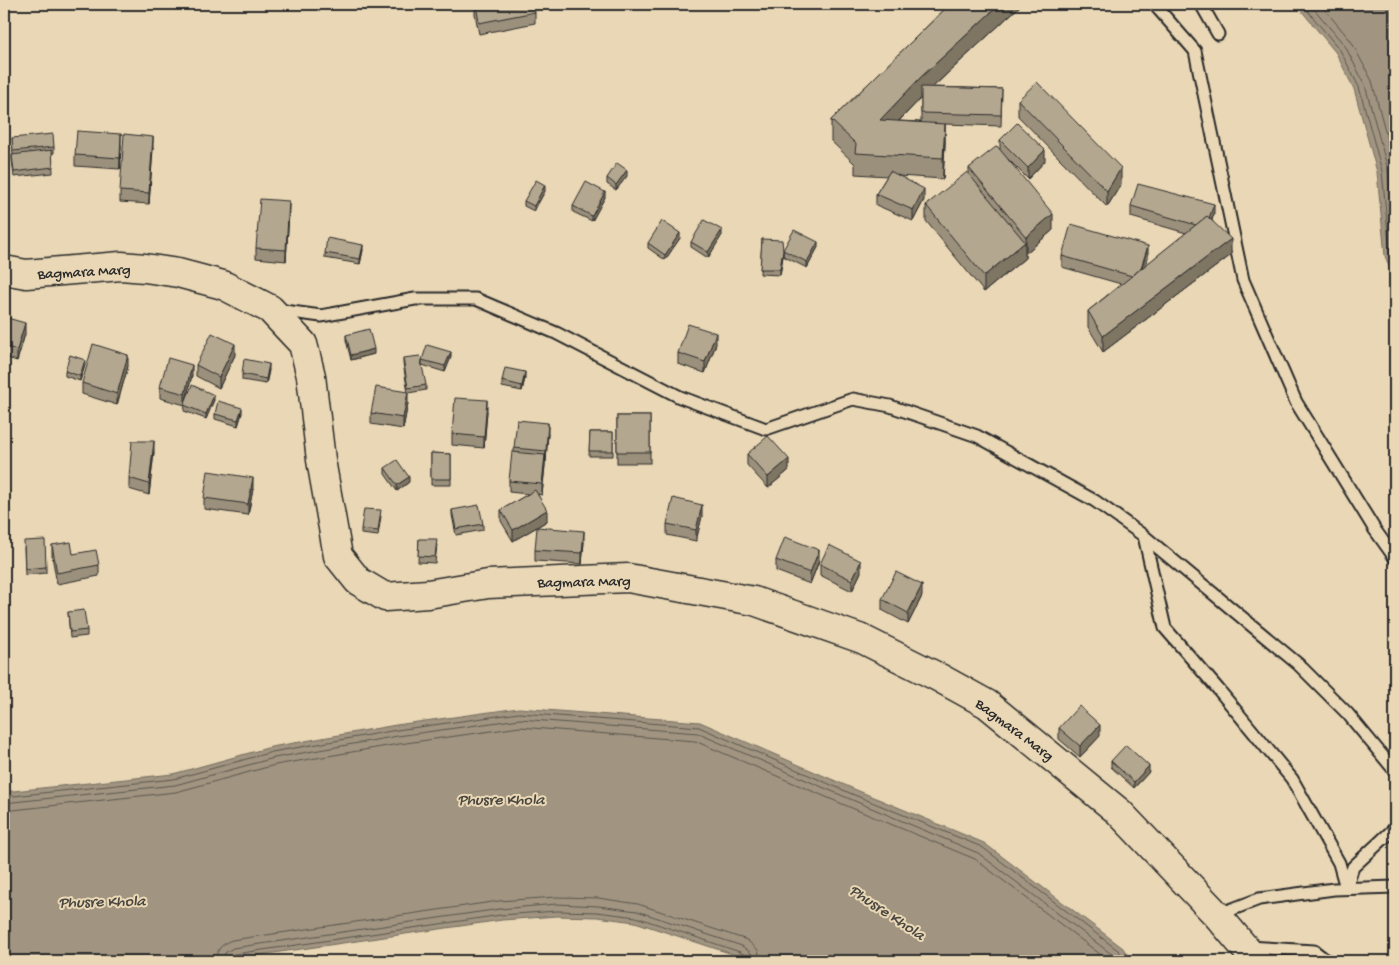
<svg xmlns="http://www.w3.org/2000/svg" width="1399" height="965" font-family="'Gochi Hand',sans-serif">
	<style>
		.water { fill: #a19581; stroke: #726b5f }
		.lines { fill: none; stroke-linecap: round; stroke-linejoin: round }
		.shore { stroke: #5a554d; stroke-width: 1 }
		.lane-casing { stroke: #2b2b2b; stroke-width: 15 }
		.secondary-casing { stroke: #2b2b2b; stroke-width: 31 }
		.lane { stroke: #e9d7b5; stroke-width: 11 }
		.secondary { stroke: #e9d7b5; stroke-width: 28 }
		.wall { fill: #9b907b; stroke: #2b2b2b; fill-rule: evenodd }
		.shaded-wall { fill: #7e7564; stroke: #2b2b2b }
		.building { fill: #b4a78f; stroke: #2b2b2b }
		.labels { text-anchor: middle; stroke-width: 4; stroke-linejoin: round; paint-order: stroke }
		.street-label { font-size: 15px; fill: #2b2b2b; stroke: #e9d7b5 }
		.water-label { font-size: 16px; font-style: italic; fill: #484640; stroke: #e9d7b5 }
	</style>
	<rect width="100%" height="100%" fill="#e9d7b5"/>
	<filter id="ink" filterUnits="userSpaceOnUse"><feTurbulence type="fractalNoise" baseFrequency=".02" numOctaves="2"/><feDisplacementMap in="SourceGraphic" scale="10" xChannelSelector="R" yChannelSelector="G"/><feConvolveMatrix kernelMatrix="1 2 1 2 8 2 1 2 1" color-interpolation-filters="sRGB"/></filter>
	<g filter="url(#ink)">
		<g class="water">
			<path d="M1296,4h99v277l-10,-25 -8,-84 -23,-83 -18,-36z"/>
			<path d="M519,708l181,14 154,67 130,54 139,105 8,13h-387l-6,-5 -103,-34 -38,-5 -40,-1 -55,4 -284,41h-214v-169l169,-18 98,-27 125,-22z"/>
		</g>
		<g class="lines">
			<g class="shore">
				<path d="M1302,4l38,46 19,37 23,84 8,83 5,14"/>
				<path d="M1310,4l35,42 20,39 23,85 7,77"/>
				<path d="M1320,4l31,37 21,40 23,88"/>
				<path d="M4,797l170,-18 98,-27 125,-22 122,-17 180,14 153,67 130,53 137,104 6,10"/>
				<path d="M4,803l171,-18 99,-27 124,-22 122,-17 177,14 153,66 128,54 136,103 4,5"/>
				<path d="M4,811l172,-19 99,-27 124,-21 121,-17 175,14 152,65 128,53 134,102"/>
				<path d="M216,961c0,-11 5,-17 16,-21l267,-39 57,-4 42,1 40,6 109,36 11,10 3,11"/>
				<path d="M223,961l2,-8 8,-5 267,-39 57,-5 41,2 39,5 105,35 9,7 2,8"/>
				<path d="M229,961l1,-5 5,-2 266,-39 56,-4 40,1 39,5 104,35 6,4 1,5"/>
			</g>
			<g class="lane-casing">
				<g id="lane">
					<path d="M1154,4l41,47 48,229 53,122 79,128 20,28"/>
					<path d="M1201,4l17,30"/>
					<path d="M277,310l44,6 94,-17h61l80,34 124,64 86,32 87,-30 37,7 87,30 118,65 49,35 154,128 50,50 47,57"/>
					<path d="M1144,536l21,92 53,61 74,90 47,84 7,25 7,-21 42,-39"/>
					<path d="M1217,915l42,-16 75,-10 61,-2"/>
					<path d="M1248,947l66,4 13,10"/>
				</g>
			</g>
			<g class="secondary-casing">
				<path id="secondary" d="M4,270l22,4 95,-8 24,2 33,5 45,12 47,24 33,35 8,32 10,84 17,96 20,25 27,16 43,-3 60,-10 140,-6 126,23 108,38 76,38 49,27 132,108 98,103 39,46"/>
			</g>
			<use href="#lane" class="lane"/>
			<use href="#secondary" class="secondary"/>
		</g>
		<g class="wall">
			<path d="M475,4l60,8v11l-56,11 -4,-20z"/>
			<path d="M950,4h72l-89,83 69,2 -1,37 -56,-2v20l-2,35 -44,-3 25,24 -11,21 -37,-16v-11l11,-18 -32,-2v-10l-24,-23v-21zM921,98v24l-22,-1z"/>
			<path d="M1018,100l103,84 -14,23 -89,-91z"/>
			<path d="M12,138l42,9v6h-2l1,20 -39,4 -2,-17v-5h1z"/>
			<path d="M1000,140l45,21 -17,18 -20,-20 45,71 -27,23 -1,-1v6l-41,34 -58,-71v-16l43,-30v-7l31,-19z"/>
			<path d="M121,145l-1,24 -45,-3v-11z"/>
			<path d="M153,148l-4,56 -29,-2v-11z"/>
			<path d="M627,176l-11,14 -9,-6v-6z"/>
			<path d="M545,191l-11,20 -10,-5v-5z"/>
			<path d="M605,197l-13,24 -19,-9v-6z"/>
			<path d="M1131,206l83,8 -2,6 19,35 -128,97 -15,-25v-16l33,-27 -59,-17v-11l86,1 -2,8 40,-32 -55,-16z"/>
			<path d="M289,212l-3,49 -30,-3v-10z"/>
			<path d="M722,235l-14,23 -17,-11v-5z"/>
			<path d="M680,238l-15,22 -17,-12v-5z"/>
			<path d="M762,239l21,17 -3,19 -20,-1z"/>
			<path d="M818,247l-11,21 -24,-12v-6z"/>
			<path d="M363,250l-3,14 -35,-6v-5z"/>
			<path d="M4,317l21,17 -8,27 -13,-4z"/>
			<path d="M346,335l28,19 -23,6 -5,-20z"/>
			<path d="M716,344l-11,29 -27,-9v-11z"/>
			<path d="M235,355l-16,33 -23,-12v-11z"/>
			<path d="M451,357l-6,15 -23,-7v-5z"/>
			<path d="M403,358l23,27v5l-18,3 -5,-30z"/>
			<path d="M85,365l-5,16 -15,-5v-5z"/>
			<path d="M128,366l-11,39 -35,-11v-11z"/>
			<path d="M269,370l-3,14 -24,-4v-6z"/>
			<path d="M192,375l-7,29 29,-4 -8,19 -22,-8 1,-6 -25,-7v-11z"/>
			<path d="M525,378l-3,13 -20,-4v-6z"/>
			<path d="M408,403l-5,26 -32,-5v-11z"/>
			<path d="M487,411l-3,37 -32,-3v-11z"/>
			<path d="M242,413l-4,13 -23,-7v-5z"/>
			<rect x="617" y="416" width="33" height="47"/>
			<path d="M590,432h23v24h-24z"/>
			<path d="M548,434l-6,61 -4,-1 9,27 -34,20 -12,-20v-11l27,-16 -19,-2v-11l5,-28v-5z"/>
			<path d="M154,452l-5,43 -20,-6v-11z"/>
			<path d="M431,453l20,1v31h-20z"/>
			<path d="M747,454l42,16 -21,18 -21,-23z"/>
			<path d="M385,468l24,14 -12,9 -12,-17z"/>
			<path d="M253,489l-5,26 -44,-6v-11z"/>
			<path d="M452,510l31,14v6l-27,5 -4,-20z"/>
			<path d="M381,516l-3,20 -17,-2v-5z"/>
			<path d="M702,516l-6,25 -29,-6v-11z"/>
			<path d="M419,539l18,6 -2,18 -17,-1z"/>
			<path d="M584,542l-2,22 -47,-3v-11z"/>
			<path d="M52,545l47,20v11l-42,8 -5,-28z"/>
			<path d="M24,547l22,20v6l-21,2z"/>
			<path d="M776,560l43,1 -9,23 -34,-13z"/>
			<path d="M820,564l41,8 -9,19 -32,-16z"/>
			<path d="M922,596l-14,28 -26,-14v-11z"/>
			<path d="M68,612l19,18v6l-17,2z"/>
			<path d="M1059,728l41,8 -20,21 -21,-18z"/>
			<path d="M1111,761l38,11 -15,16 -23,-21z"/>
		</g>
		<g class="shaded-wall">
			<path d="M1000,4h22l-101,94 -41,42v-20l41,-43z"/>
			<path d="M945,124v20l-2,35v-21z"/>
			<path d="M121,134v11l-1,24v-11z"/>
			<path d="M153,137v11l-4,56v-11z"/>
			<path d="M1045,150v11l-17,18v-11z"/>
			<path d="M1121,168v16l-14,23v-16z"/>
			<path d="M627,170v6l-11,14v-5z"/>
			<path d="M545,185v6l-11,20v-5z"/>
			<path d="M924,189v11l-11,21v-11z"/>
			<path d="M605,192v5l-13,24v-5z"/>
			<path d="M289,201v11l-3,49v-11z"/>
			<path d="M1214,204v10l-7,18 -6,-6z"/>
			<path d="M1053,214v16l-27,23v-16z"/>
			<path d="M722,230v5l-14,23v-6z"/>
			<path d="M680,233v5l-15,22v-5z"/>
			<path d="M1231,239v16l-128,97v-16z"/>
			<path d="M818,242v5l-11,21v-6z"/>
			<path d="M1025,242v16l-41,34v-16z"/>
			<path d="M363,245v5l-3,14v-5z"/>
			<path d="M1148,246v11l-9,29 -3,2z"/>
			<path d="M783,250v6l-3,19v-6z"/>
			<path d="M25,323v11l-8,27v-11z"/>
			<path d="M716,333v11l-11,29v-11z"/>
			<path d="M235,344v11l-16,33v-11z"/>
			<path d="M374,349v5l-23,6v-5z"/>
			<path d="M451,352v5l-6,15v-6z"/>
			<path d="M128,355v11l-11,39v-11z"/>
			<path d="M85,360v5l-5,16v-5z"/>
			<path d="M269,364v6l-3,14v-5z"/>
			<path d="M192,365v10l-7,30v-11z"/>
			<path d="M525,372v6l-3,13v-5z"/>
			<path d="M408,392v11l-5,26v-11z"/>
			<path d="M214,395v5l-8,19v-5z"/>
			<path d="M487,400v11l-3,37v-11z"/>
			<path d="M242,408v5l-4,13v-6z"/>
			<path d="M548,423v11l-2,28v-11z"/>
			<path d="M154,441v11l-5,43v-11z"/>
			<path d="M545,455v11l-3,29v-11z"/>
			<path d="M789,459v11l-21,18v-11z"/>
			<path d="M409,477v5l-12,9v-6z"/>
			<path d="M253,478v11l-5,26v-11z"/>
			<path d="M702,505v11l-6,25v-11z"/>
			<path d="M547,510v11l-34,20v-11z"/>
			<path d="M584,531v11l-2,22v-11z"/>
			<path d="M819,550v11l-9,23v-11z"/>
			<path d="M861,561v11l-9,19v-11z"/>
			<path d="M922,585v11l-14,28v-11z"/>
			<path d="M1100,725v11l-20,21v-11z"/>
			<path d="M1149,766v6l-15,16v-6z"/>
		</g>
		<g class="building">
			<path d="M476,4h57l2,8 -56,11z"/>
			<path d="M950,4h50l-79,73 -41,43 65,4 -2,34 -88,-5 1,-9 -25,-24z"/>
			<path d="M1037,82l84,86 -14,23 -89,-91z"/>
			<path d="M921,87l81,2 -1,26 -80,-2z"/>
			<path d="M1017,123l28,27 -17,18 -28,-28z"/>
			<path d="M77,131l44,3 -1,24 -45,-3z"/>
			<path d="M53,134l1,13 -41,4 -1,-13z"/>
			<path d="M124,134l29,3 -4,56 -29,-2z"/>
			<path d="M997,146l56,68 -27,23 -57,-69z"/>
			<path d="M52,150l1,17 -39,5 -2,-17z"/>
			<path d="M617,163l10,7 -11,15 -9,-7z"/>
			<path d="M890,171l34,18 -11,21 -37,-16z"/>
			<path d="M967,172l58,70 -41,34 -58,-71z"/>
			<path d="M536,180l9,5 -11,21 -10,-5z"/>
			<path d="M586,182l19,10 -13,24 -19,-10z"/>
			<path d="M1138,184l76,20 -5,14 -2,-2 -11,9 -65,-19z"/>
			<path d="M260,199l29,2 -3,49 -30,-2z"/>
			<path d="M1207,216l24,23 -128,97 -15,-25z"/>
			<path d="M704,220l18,10 -14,22 -17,-10z"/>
			<path d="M662,221l18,12 -15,22 -17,-12z"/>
			<path d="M1071,224l77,22 -7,22 -9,8 -70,-20z"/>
			<path d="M794,230l24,12 -11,20 -24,-12z"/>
			<path d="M327,238l36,7 -3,14 -35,-6z"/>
			<path d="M762,239l20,1 1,10 -3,19h-20z"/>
			<path d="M4,317l21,6 -8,27 -13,-4z"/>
			<path d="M688,324l28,9 -11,29 -27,-9z"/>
			<path d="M369,329l5,20 -23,6 -5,-20z"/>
			<path d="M212,333l23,11 -16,33 -23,-12z"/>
			<path d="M93,344l35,11 -11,39 -35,-11z"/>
			<path d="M427,345l24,7 -6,14 -23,-6z"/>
			<path d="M70,355l15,5 -5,16 -15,-5z"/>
			<path d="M420,356l6,29 -18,3 -5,-30z"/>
			<path d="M168,358l24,7 -7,29 -25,-7z"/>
			<path d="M244,359l25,5 -3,15 -24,-5z"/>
			<path d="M505,368l20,4 -3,14 -20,-5z"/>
			<path d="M192,385l22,10 -8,19 -22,-9z"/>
			<path d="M376,387l32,5 -5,26 -32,-5z"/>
			<path d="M455,398l32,2 -3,37 -32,-3z"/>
			<path d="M218,401l24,7 -4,12 -23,-6z"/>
			<rect x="617" y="416" width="33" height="36"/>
			<path d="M517,420l31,3 -2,28 -32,-3z"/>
			<path d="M590,432h23v19h-24z"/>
			<path d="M768,436l21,23 -21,18 -21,-23z"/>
			<path d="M132,441h22l-5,43 -20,-6z"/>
			<path d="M512,452l33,3 -3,29 -33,-3z"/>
			<path d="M431,453l20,1v25h-20z"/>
			<path d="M397,460l12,17 -12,8 -12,-17z"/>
			<path d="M208,471l45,7 -5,26 -44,-6z"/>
			<path d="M535,490l12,20 -34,20 -12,-20z"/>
			<path d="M673,498l29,7 -6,25 -29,-6z"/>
			<path d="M479,505l4,19 -27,5 -4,-19z"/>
			<path d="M364,509l17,1 -3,21 -17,-2z"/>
			<path d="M537,527l47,4 -2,22 -47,-3z"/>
			<path d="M785,537l34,13 -9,23 -34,-13z"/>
			<path d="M419,539h18l-2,18 -17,-1z"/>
			<path d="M45,540l1,27 -21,2 -1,-28z"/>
			<path d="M71,542l2,12 23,-4 3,15 -42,8 -5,-28z"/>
			<path d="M829,545l32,16 -9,19 -32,-16z"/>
			<path d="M896,572l26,13 -14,28 -26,-14z"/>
			<path d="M84,610l3,20 -17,2 -2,-20z"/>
			<path d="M1079,706l21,19 -20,21 -21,-18z"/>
			<path d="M1126,745l23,21 -15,16 -23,-21z"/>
		</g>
	</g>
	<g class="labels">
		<g class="street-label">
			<text transform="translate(84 271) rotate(-3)" y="5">Bagmara Marg</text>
			<text transform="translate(584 581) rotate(-1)" y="5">Bagmara Marg</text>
			<text transform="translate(1015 729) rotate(37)" y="5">Bagmara Marg</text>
		</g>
		<g class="water-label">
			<text x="501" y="804">Phusre Khola</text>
			<text transform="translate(102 900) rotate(-1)" y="6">Phusre Khola</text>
			<text transform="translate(888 911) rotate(34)" y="6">Phusre Khola</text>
		</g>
	</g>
	<rect width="1399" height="965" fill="none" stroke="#e9d7b5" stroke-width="20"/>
	<rect x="10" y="10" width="1379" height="945" fill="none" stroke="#2b2b2b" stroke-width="2" filter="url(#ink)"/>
</svg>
